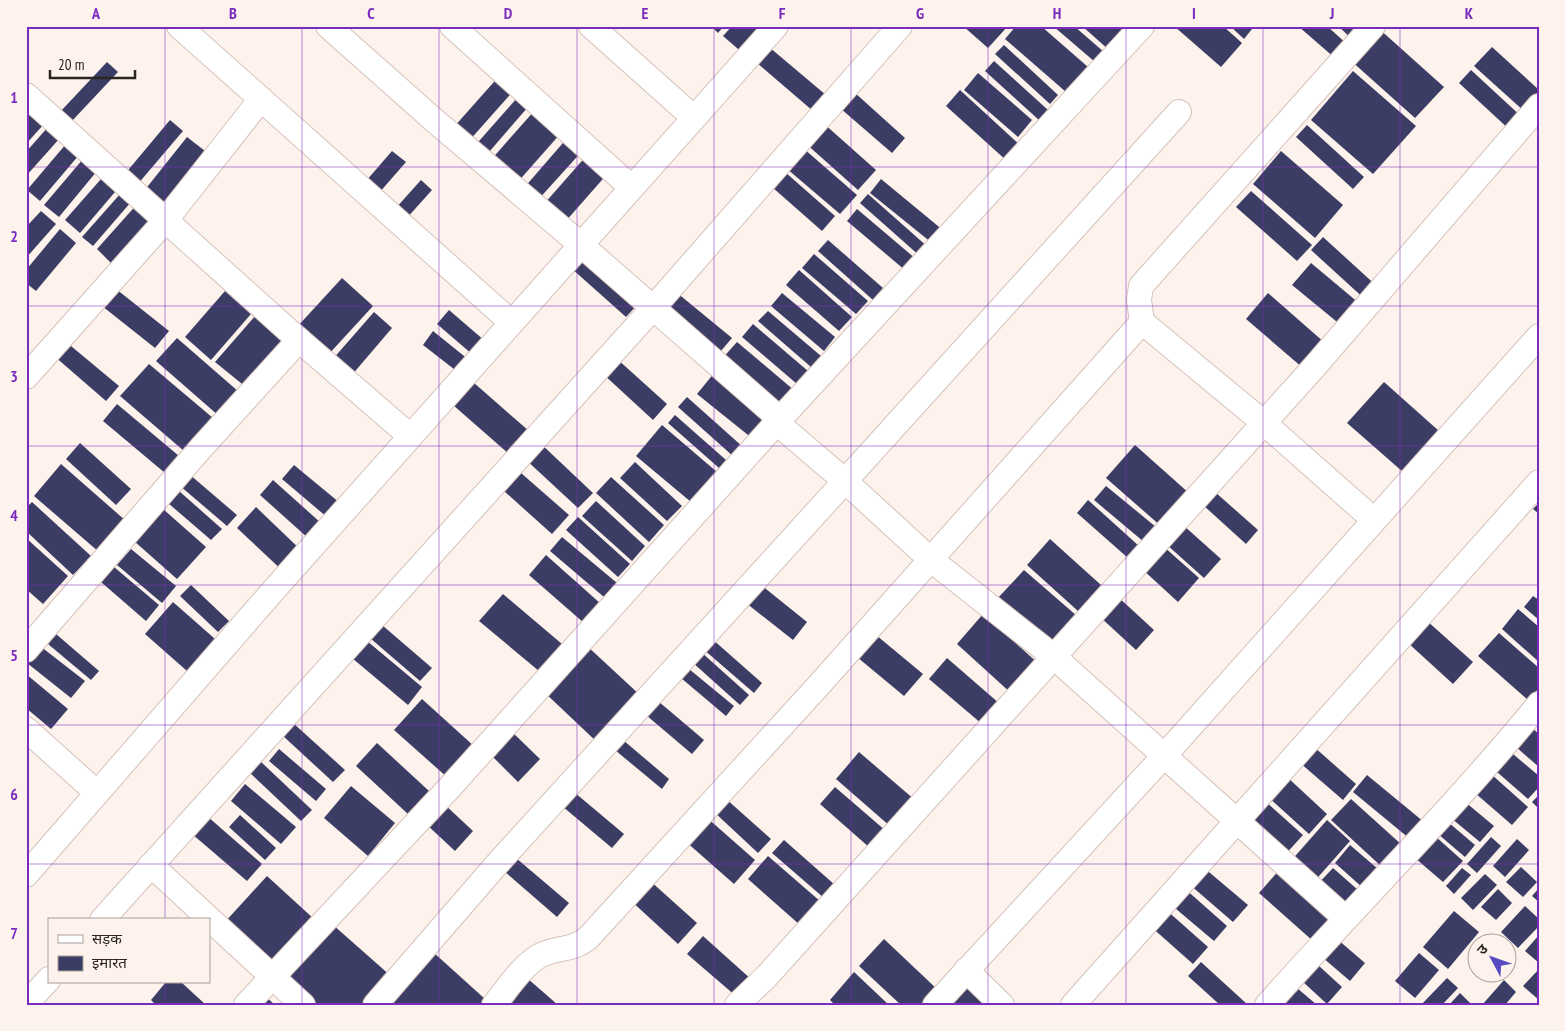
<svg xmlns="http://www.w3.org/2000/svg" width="1565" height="1031" font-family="'PT Sans Narrow','Noto Sans Devanagari',sans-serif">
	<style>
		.building { fill: #3c3d64 }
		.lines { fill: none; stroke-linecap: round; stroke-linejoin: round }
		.minor-casing { stroke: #d5c2ba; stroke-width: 26 }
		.minor { stroke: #fff; stroke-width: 24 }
		.grid { fill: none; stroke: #7b2cbf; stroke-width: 1; stroke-opacity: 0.55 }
		.neatline { fill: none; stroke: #7b2cbf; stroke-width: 2 }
		.grid-label { font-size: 16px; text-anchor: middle; font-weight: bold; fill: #7b2cbf }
	</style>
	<rect width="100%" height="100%" fill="#fdf2ec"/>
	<g class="building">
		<path d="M711,26h13l-6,7z"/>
		<path d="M732,26h38l-25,29 -22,-19z"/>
		<path d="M963,26h45l-20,22z"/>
		<path d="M1016,26h25l47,41 -22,25 -61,-53z"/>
		<path d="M1053,26h21l30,26 -9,10z"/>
		<path d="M1082,26h45l-18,24z"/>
		<path d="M1174,26h49l19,17 -21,24z"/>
		<path d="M1230,26h19l3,3 -8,10z"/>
		<path d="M1298,26h29l21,19 -12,14z"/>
		<path d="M1338,26h28l-13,14z"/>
		<path d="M1377,27l67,60 -29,31 -66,-59z"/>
		<path d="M1004,45l54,50 -8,9 -55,-50z"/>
		<path d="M769,47l57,48 -13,16 -57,-49z"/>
		<path d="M1492,47l47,43v6l-14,16 -51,-46z"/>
		<path d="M994,61l54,49 -9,10 -54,-49z"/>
		<path d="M107,62l11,10 -47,50 -11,-10z"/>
		<path d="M1471,70l52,48 -12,13 -52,-48z"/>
		<path d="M1353,71l63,55 -43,48 -62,-54z"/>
		<path d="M978,73l54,47 -14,17 -54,-47z"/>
		<path d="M501,74l15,14 -48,54 -15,-14z"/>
		<path d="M960,90l61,56 -14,15 -61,-55z"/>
		<path d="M854,92l51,46 -13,15 -52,-45z"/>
		<path d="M518,97l10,10 -45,52 -11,-10z"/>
		<path d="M28,109l16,15 -18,20v-33z"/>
		<path d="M535,110l26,23 -45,51 -26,-23z"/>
		<path d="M170,120l13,11 -46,54 -13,-10z"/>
		<path d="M822,122l54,48 -18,20 -54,-48z"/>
		<path d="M1307,125l57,52 -11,12 -57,-52z"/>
		<path d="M48,127l12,11 -34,38v-24z"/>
		<path d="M569,136l15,13 -47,52 -14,-12z"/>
		<path d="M187,137l18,14 -48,59 -17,-14z"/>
		<path d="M66,144l13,11 -39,46 -13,-11z"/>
		<path d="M803,148l54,47 -17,19 -54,-46z"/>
		<path d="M392,151l14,11 -27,31 -13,-12z"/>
		<path d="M1281,151l62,54 -28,33 -62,-54z"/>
		<path d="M588,154l21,18 -44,50 -21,-18z"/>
		<path d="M83,159l14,12 -38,46 -15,-12z"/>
		<path d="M785,172l50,44 -13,15 -50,-44z"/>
		<path d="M101,179l14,13 -35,41 -15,-13z"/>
		<path d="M881,179l63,52 -12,12 -62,-50z"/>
		<path d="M421,180l11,10 -26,29 -11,-10z"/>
		<path d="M1251,191l61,54 -15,16 -61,-54z"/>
		<path d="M121,193l10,9 -38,44 -11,-9z"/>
		<path d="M868,194l61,54 -8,9 -61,-54z"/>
		<path d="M139,202l15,15 -43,46 -14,-14z"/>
		<path d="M857,209l59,50 -10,12 -59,-50z"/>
		<path d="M41,211l15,13 -30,34v-31z"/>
		<path d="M60,229l16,14 -40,48 -10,-8v-13z"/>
		<path d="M1323,237l57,52 -12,13 -57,-52z"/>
		<path d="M828,240l55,48 -10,12 -55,-49z"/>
		<path d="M814,254l54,47 -12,13 -54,-46z"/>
		<path d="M582,255l55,50 -11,12 -55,-49z"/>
		<path d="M1311,263l49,41 -18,22 -50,-41z"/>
		<path d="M799,270l53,47 -13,14 -53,-46z"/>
		<path d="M342,278l31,28 -45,49 -31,-28z"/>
		<path d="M111,285l58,46 -14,17 -58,-46z"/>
		<path d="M225,291l26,23 -40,46 -26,-23z"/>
		<path d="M676,292l56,46 -17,20 -56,-46z"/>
		<path d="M782,293l53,44 -11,14 -53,-45z"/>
		<path d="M1268,293l57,50 -22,25 -57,-49z"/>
		<path d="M449,310l36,31 -12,14 -36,-31z"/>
		<path d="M768,311l53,45 -10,11 -53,-46z"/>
		<path d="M374,312l18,16 -41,48 -19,-16z"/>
		<path d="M256,315l30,25 -39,48 -32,-26z"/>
		<path d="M753,324l55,47 -11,13 -55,-47z"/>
		<path d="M433,331l36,29 -10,13 -36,-28z"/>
		<path d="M177,338l62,54 -20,24 -63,-55z"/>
		<path d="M65,341l54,45 -13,15 -53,-46z"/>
		<path d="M737,342l58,49 -17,20 -58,-50z"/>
		<path d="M616,358l51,46 -14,16 -51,-47z"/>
		<path d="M149,364l64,54 -29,33 -64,-55z"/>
		<path d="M715,372l56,45 -18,22 -56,-45z"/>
		<path d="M473,382l56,49 -20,23 -56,-49z"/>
		<path d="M1384,382l55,49 -36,41 -56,-49z"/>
		<path d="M687,397l56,50 -9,10 -56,-50z"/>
		<path d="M117,404l62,52 -14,17 -62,-52z"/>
		<path d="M675,415l51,45 -7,8 -51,-45z"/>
		<path d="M662,425l55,47 -26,30 -55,-46z"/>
		<path d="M539,442l54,51 -15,15 -54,-50z"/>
		<path d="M80,443l51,46 -15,16 -50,-46z"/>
		<path d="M1135,445l55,49 -28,33 -56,-49z"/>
		<path d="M635,462l47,44 -15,15 -47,-43z"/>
		<path d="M61,464l65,57 -27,31 -65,-56z"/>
		<path d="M294,465l46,38 -12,15 -46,-39z"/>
		<path d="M521,473l48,42 -17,19 -48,-43z"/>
		<path d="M189,474l48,41 -10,11 -48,-41z"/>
		<path d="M611,477l53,48 -15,17 -53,-49z"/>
		<path d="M273,480l48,43 -13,15 -48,-43z"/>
		<path d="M1106,486l50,41 -12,15 -50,-42z"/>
		<path d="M179,491l43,38 -11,11 -43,-37z"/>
		<path d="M1215,492l43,38 -12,14 -43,-39z"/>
		<path d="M1088,500l51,46 -11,12 -51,-45z"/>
		<path d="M596,501l49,45 -13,15 -50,-45z"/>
		<path d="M32,502l59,54 -18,19 -47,-44v-23z"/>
		<path d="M1539,503v11l-6,-5z"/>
		<path d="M256,507l48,46 -19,20 -48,-45z"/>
		<path d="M163,509l43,38 -29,32 -43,-38z"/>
		<path d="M578,517l52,47 -12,13 -52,-47z"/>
		<path d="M1183,525l38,34 -17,19 -38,-34z"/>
		<path d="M562,537l55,46 -13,14 -54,-46z"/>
		<path d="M26,538l42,38 -25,28 -17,-15z"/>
		<path d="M1050,539l51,46 -23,26 -51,-46z"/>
		<path d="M1163,546l36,32 -21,24 -36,-33z"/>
		<path d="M131,549l45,37 -14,17 -45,-38z"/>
		<path d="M546,555l55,49 -17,19 -55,-48z"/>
		<path d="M114,567l45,38 -13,16 -45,-39z"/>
		<path d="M1024,570l53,46 -28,32 -53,-48z"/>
		<path d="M191,585l38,36 -11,11 -38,-36z"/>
		<path d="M761,585l46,37 -14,18 -47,-37z"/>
		<path d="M503,594l59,50 -23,27 -60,-50z"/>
		<path d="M1117,596l37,34 -18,20 -37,-34z"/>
		<path d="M1533,596l6,4v20l-15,-13z"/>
		<path d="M173,602l50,44 -28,32 -50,-44z"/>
		<path d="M1518,609l21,18v35l-37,-33z"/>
		<path d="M983,614l56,50 -27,30 -55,-50z"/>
		<path d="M1426,620l47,42 -20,22 -46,-42z"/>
		<path d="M382,625l50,43 -12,13 -50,-43z"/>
		<path d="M1499,633l40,35v20l-11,12 -50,-44z"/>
		<path d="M56,634l43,37 -8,9 -43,-36z"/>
		<path d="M876,635l47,39 -19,22 -47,-39z"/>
		<path d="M711,638l51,45 -8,10 -52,-45z"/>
		<path d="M367,641l55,46 -14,18 -56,-47z"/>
		<path d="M586,645l55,51 -43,47 -55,-52z"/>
		<path d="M40,646l45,35 -14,17 -44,-35z"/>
		<path d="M701,652l48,43 -9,10 -48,-43z"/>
		<path d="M947,658l53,46 -18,20 -53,-45z"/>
		<path d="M689,669l45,37 -8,10 -45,-38z"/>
		<path d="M26,674l42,35 -17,20 -25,-21z"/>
		<path d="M422,699l53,48 -27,31 -54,-48z"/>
		<path d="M658,701l46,39 -12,14 -46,-39z"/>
		<path d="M293,723l52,47 -12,12 -51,-47z"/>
		<path d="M1531,727l8,7v33l-24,-21z"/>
		<path d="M509,729l31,30 -22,23 -31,-31z"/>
		<path d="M623,740l46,39 -7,10 -47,-39z"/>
		<path d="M377,743l52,48 -21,23 -52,-48z"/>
		<path d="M1313,746l43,38 -13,16 -44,-38z"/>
		<path d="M279,749l47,40 -10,12 -47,-40z"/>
		<path d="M859,752l56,48 -24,27 -55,-48z"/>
		<path d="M1513,754l26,22v11l-11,12 -31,-27z"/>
		<path d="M260,761l52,49 -11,11 -52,-49z"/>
		<path d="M1491,774l37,33 -16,18 -37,-32z"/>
		<path d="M1367,775l57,47 -14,17 -57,-47z"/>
		<path d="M1286,776l41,38 -18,20 -41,-37z"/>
		<path d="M245,784l51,43 -15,17 -50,-43z"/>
		<path d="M351,786l44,37 -27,33 -44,-38z"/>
		<path d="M835,787l51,44 -16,17 -50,-44z"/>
		<path d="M574,792l50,42 -12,14 -50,-42z"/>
		<path d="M1539,795v14l-7,-7z"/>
		<path d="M725,798l46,41 -13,14 -45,-42z"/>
		<path d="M1351,799l51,46 -20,22 -51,-47z"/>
		<path d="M1264,800l39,35 -20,22 -39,-36z"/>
		<path d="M1464,801l30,25 -14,16 -29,-24z"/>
		<path d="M443,803l30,28 -18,20 -30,-28z"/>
		<path d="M240,815l36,33 -11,12 -36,-33z"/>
		<path d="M207,816l55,48 -15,17 -55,-47z"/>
		<path d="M705,816l50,44 -21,24 -50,-44z"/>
		<path d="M1327,820l23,21 -38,43 -23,-21z"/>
		<path d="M1448,822l27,23 -10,12 -27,-23z"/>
		<path d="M1435,836l28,25 -20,21 -28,-24z"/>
		<path d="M1491,837l10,9 -24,27 -10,-9z"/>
		<path d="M1517,839l12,11 -24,27 -12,-11z"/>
		<path d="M784,840l51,45 -11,13 -52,-45z"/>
		<path d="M1350,845l28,24 -16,18 -27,-24z"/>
		<path d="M768,856l53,46 -21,23 -52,-46z"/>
		<path d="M516,858l53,45 -12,14 -53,-46z"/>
		<path d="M1203,867l45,38 -15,17 -44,-38z"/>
		<path d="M1521,867l16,15 -14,15 -17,-15z"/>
		<path d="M1281,868l55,47 -23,26 -54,-48z"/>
		<path d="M1333,868l25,22 -17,20 -26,-23z"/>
		<path d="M1462,868l9,7 -17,19 -8,-8z"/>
		<path d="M1485,874l12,11 -24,25 -12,-12z"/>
		<path d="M267,876l47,43 -43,46 -47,-42z"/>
		<path d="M648,879l49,44 -19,21 -49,-45z"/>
		<path d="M1183,887l44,39 -13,15 -45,-38z"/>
		<path d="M1539,888v14l-7,-6z"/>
		<path d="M1498,889l14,14 -16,17 -15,-13z"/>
		<path d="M1525,906l14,13v7l-21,22 -17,-16z"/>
		<path d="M1164,908l44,39 -15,17 -44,-39z"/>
		<path d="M1454,911l25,21 -31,37 -25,-22z"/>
		<path d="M332,924l60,53 -24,28h-50l-32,-29z"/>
		<path d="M1539,935v28l-14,-12z"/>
		<path d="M703,936l49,44 -15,17 -50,-43z"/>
		<path d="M884,939l54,51 -14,15h-23l-42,-39z"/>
		<path d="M1337,939l28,24 -15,18 -28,-24z"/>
		<path d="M433,952l52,47 -5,6h-86l-5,-5z"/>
		<path d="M1419,953l20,17 -24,28 -20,-17z"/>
		<path d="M1201,962l47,43h-28l-32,-29z"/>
		<path d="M1318,965l24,22 -15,17 -25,-23z"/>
		<path d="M1539,969v31l-16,-14z"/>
		<path d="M854,972l35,33h-54l-5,-5z"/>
		<path d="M527,978l31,27h-55z"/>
		<path d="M1447,978l11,10 -16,17h-21z"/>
		<path d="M966,979l29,26h-51z"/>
		<path d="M1504,980l12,12 -11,13h-23z"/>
		<path d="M166,982h15l25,23h-50l-5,-5z"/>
		<path d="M1297,988l20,17h-35z"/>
		<path d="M1460,993l12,12h-23z"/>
		<path d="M265,996l10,9h-18z"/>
	</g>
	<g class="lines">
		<g class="minor-casing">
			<g id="minor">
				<path d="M179,26l332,296"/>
				<path d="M328,26l107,95 145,123 200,175"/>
				<path d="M452,26l179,161"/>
				<path d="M591,26l102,91"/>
				<path d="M26,95l273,245 111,96"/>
				<path d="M1179,112l-334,369 85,78 123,97 292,262"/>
				<path d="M1142,322l122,101 110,97"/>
				<path d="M26,377l139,-156 96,-122"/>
				<path d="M26,650l175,-202 98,-108"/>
				<path d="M26,729l70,63"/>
				<path d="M151,865l152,140"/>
				<path d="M26,875l246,-283 504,-566"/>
				<path d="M102,920l551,-612 247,-282"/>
				<path d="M966,970l36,35"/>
				<path d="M26,1004l23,-25"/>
				<path d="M246,1005l205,-219 329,-367 362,-393"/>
				<path d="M375,1005l123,-142 347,-382 -68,-58"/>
				<path d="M494,1005c13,-16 27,-38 45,-49 16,-9 35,-5 50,-19l230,-252 323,-363 -3,-22 2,-14 232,-260"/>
				<path d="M737,1005l30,-29 549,-611 223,-259"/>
				<path d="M935,1005l229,-249 375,-420"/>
				<path d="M1073,1005l466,-523"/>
				<path d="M1267,1005c90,-101 186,-196 272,-301"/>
			</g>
		</g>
		<use href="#minor" class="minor"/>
	</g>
	<path class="grid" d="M165,26v894M302,26v979M439,26v979M577,26v979M714,26v979M851,26v979M988,26v979M1126,26v979M1263,26v979M1400,26v979M26,167h1513M26,306h1513M26,446h1513M26,585h1513M26,725h1513M26,864h1513M165,982v23"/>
	<rect width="1565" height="1031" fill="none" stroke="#fdf2ec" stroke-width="55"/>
	<rect x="48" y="918" width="162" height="65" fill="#fdf2ec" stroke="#a9a09b"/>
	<rect x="58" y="935" width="25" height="8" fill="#ffffff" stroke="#a9a09b"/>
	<text x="92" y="944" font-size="15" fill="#2b2421">सड़क</text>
	<rect x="58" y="956" width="25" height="15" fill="#3c3d64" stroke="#a9a09b"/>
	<text x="92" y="968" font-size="15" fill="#2b2421">इमारत</text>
	<g transform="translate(1492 958) rotate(311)"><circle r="24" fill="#fdf2ec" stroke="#a9a09b"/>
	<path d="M0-4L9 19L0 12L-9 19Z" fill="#564bc3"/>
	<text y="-8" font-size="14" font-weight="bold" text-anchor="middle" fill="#2b2421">उ</text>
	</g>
	<path d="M50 70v8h85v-8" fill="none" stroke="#2b2421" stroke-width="2.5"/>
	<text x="58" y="70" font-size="15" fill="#2b2421" stroke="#fdf2ec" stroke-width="4" paint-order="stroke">20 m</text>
	<rect x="28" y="28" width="1510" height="976" class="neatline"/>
	<g class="grid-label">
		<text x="96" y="19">A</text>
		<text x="233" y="19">B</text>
		<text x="371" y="19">C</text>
		<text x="508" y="19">D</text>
		<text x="645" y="19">E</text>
		<text x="782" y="19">F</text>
		<text x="920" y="19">G</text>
		<text x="1057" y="19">H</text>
		<text x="1194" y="19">I</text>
		<text x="1332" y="19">J</text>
		<text x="1469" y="19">K</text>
		<text x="14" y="103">1</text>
		<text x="14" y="242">2</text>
		<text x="14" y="382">3</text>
		<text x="14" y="521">4</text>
		<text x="14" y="661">5</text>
		<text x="14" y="800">6</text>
		<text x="14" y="939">7</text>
	</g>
</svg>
